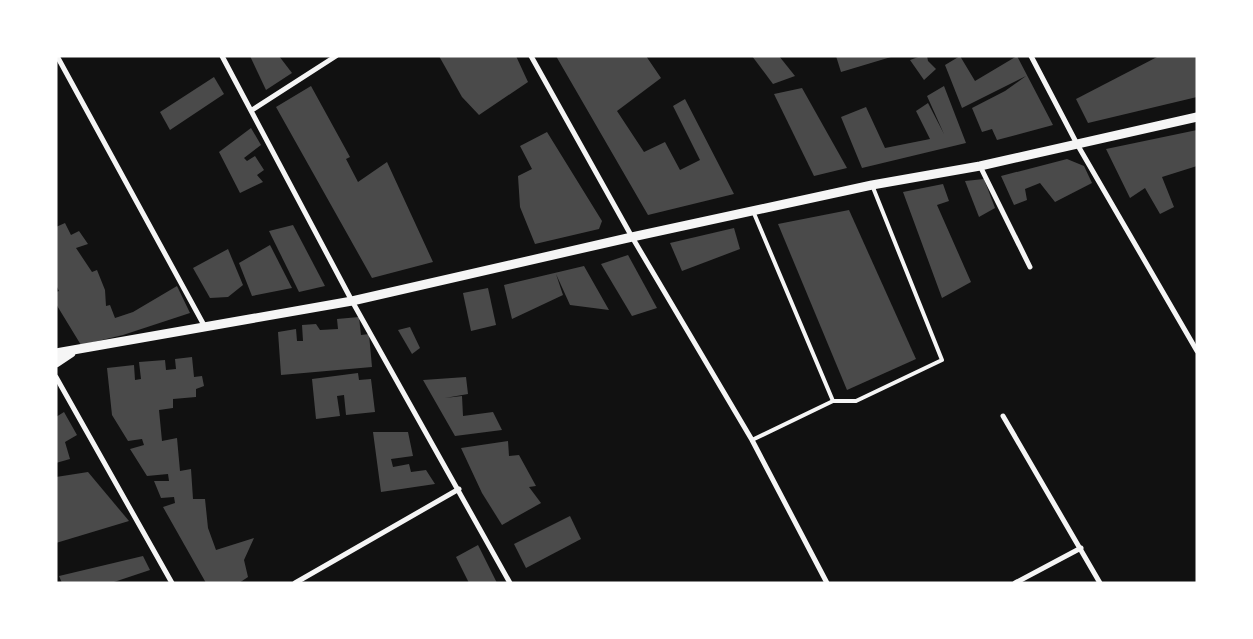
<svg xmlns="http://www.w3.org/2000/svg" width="1253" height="639" font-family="'PT Sans',sans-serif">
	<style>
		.building { fill: #4a4a4a }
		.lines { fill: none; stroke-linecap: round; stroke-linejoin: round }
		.service { stroke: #f5f5f5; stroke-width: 4 }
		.minor { stroke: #f5f5f5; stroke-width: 5 }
		.tertiary { stroke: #f5f5f5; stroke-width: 9 }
	</style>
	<rect width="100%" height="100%" fill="#111"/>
	<g class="building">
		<path d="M250,56h29l13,17 -26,17z"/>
		<path d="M439,56h77l12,26 -49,33 -17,-18z"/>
		<path d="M556,56h90l15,22 -44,33 27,41 21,-10 15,28 20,-10 -27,-54 12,-7 49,95 -86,21z"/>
		<path d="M752,56h27l16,20 -22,8z"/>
		<path d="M836,56h55v1l-50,15z"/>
		<path d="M921,56h6l1,5 8,8 -12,11 -14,-20z"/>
		<path d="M960,56l15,25 42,-25 36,69 -56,15 -5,-11 -10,3 -10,-24 33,-17 21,-15 -64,32 -17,-43z"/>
		<path d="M1159,56h38v41l-109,26 -12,-24z"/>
		<path d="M214,77l10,17 -54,36 -10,-18z"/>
		<path d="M311,86l39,71 -4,2 12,23 29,-20 46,100 -61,16 -96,-171z"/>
		<path d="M944,86l22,57 -104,25 -21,-51 25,-10 19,41 45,-9 -14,-28 12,-8 16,31 -17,-38z"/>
		<path d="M802,88l45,80 -33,8 -40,-82z"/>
		<path d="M251,128l10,17 -17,13 3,3 8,-5 9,14 -7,5 6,7 -23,11 -21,-41z"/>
		<path d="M1197,130v36l-35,11 12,30 -14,7 -15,-26 -15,10 -24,-49z"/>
		<path d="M547,132l55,89 -3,8 -64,15 -15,-37 -2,-31 14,-7 -12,-23z"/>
		<path d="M1067,159l17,7 8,17 -37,19 -15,-19 -15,6 2,11 -13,5 -13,-29z"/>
		<path d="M984,179l11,29 -16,9 -14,-36z"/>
		<path d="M943,184l6,17 -12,4 34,77 -29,16 -39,-106z"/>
		<path d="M849,210l67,149 -69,31 -69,-166z"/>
		<path d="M65,223l6,12 8,-4 9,13 -12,4 16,24 5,-2 8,20 1,16 4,-1 5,13 18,-6 44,-26 13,27 -67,22 -42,10 -25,-41v-12l3,-1 -3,-6v-58z"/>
		<path d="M293,225l32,61 -26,6 -30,-61z"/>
		<path d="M734,228l6,21 -58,22 -12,-28z"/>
		<path d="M270,245l22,43 -40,8 -13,-33z"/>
		<path d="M228,249l15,36 -15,12 -18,1 -17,-30z"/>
		<path d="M628,255l29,53 -25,8 -31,-52z"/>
		<path d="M584,266l25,44 -39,-5 -14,-31 7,21 -51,24 -8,-34z"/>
		<path d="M488,288l8,37 -25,6 -8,-38z"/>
		<path d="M359,317l2,18 8,-1 3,33 -91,8 -3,-43 18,-3 1,12h6l-1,-16 14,-1 4,6 18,-1 -1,-10z"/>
		<path d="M410,327l10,21 -8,6 -14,-24z"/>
		<path d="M192,357l2,20 8,-1 2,10 -8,3v8l-23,2v9l-14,2 3,31 15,-3 3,33 11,-2 2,30h12l3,29 8,22 38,-12 -10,22 4,17 -9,6h-33l-43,-76 12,-4 -1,-6 -13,1 -7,-17h15l-1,-7 -21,2 -17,-27 14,-4 -2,-6 -14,2 -16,-26 -5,-47 27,-3 1,15 6,-1 -2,-17 26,-2 1,10 10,-1 -1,-10z"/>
		<path d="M358,373l1,7 12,-1 4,33 -29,3 -2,-20 -7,1 3,20 -24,3 -4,-40z"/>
		<path d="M466,377l2,17 -23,4 17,-2 1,20 30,-4 9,18 -47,6 -32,-56z"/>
		<path d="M64,412l13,23 -12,7 5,17 -14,4v-46z"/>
		<path d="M373,432h35l5,24 -22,3 2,8 16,-3 2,8 15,-2 9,14 -54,8z"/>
		<path d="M508,441l1,15 10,-1 17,31 -7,1 12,16 -39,22 -20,-32 -21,-45z"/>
		<path d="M88,472l41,49 -73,22v-66z"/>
		<path d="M570,516l11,23 -55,29 -12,-24z"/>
		<path d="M478,545l19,38h-28l-13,-26z"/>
		<path d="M143,556l7,14 -39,13h-49l-3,-7z"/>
	</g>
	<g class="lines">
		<g class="service">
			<path d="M753,211l80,190"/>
			<path d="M752,440l81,-39h23l86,-41 -70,-175"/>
		</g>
		<g class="minor">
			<path d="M57,56l148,271"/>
			<path d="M222,56l130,245 158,282"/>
			<path d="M531,56l101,181 120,203 75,143"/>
			<path d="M1031,56l46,88 120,207"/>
			<path d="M252,110l84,-54"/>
			<path d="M980,166l50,101"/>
			<path d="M56,377l116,206"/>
			<path d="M1003,416l97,167"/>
			<path d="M295,583l164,-94"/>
			<path d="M1015,583l66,-35"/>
		</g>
		<g class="tertiary">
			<path d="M56,353l296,-52 280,-64 240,-52 108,-19 217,-49"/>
			<path d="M56,363l15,-10"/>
		</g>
	</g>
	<rect width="1253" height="639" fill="none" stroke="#ffffff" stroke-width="115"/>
</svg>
